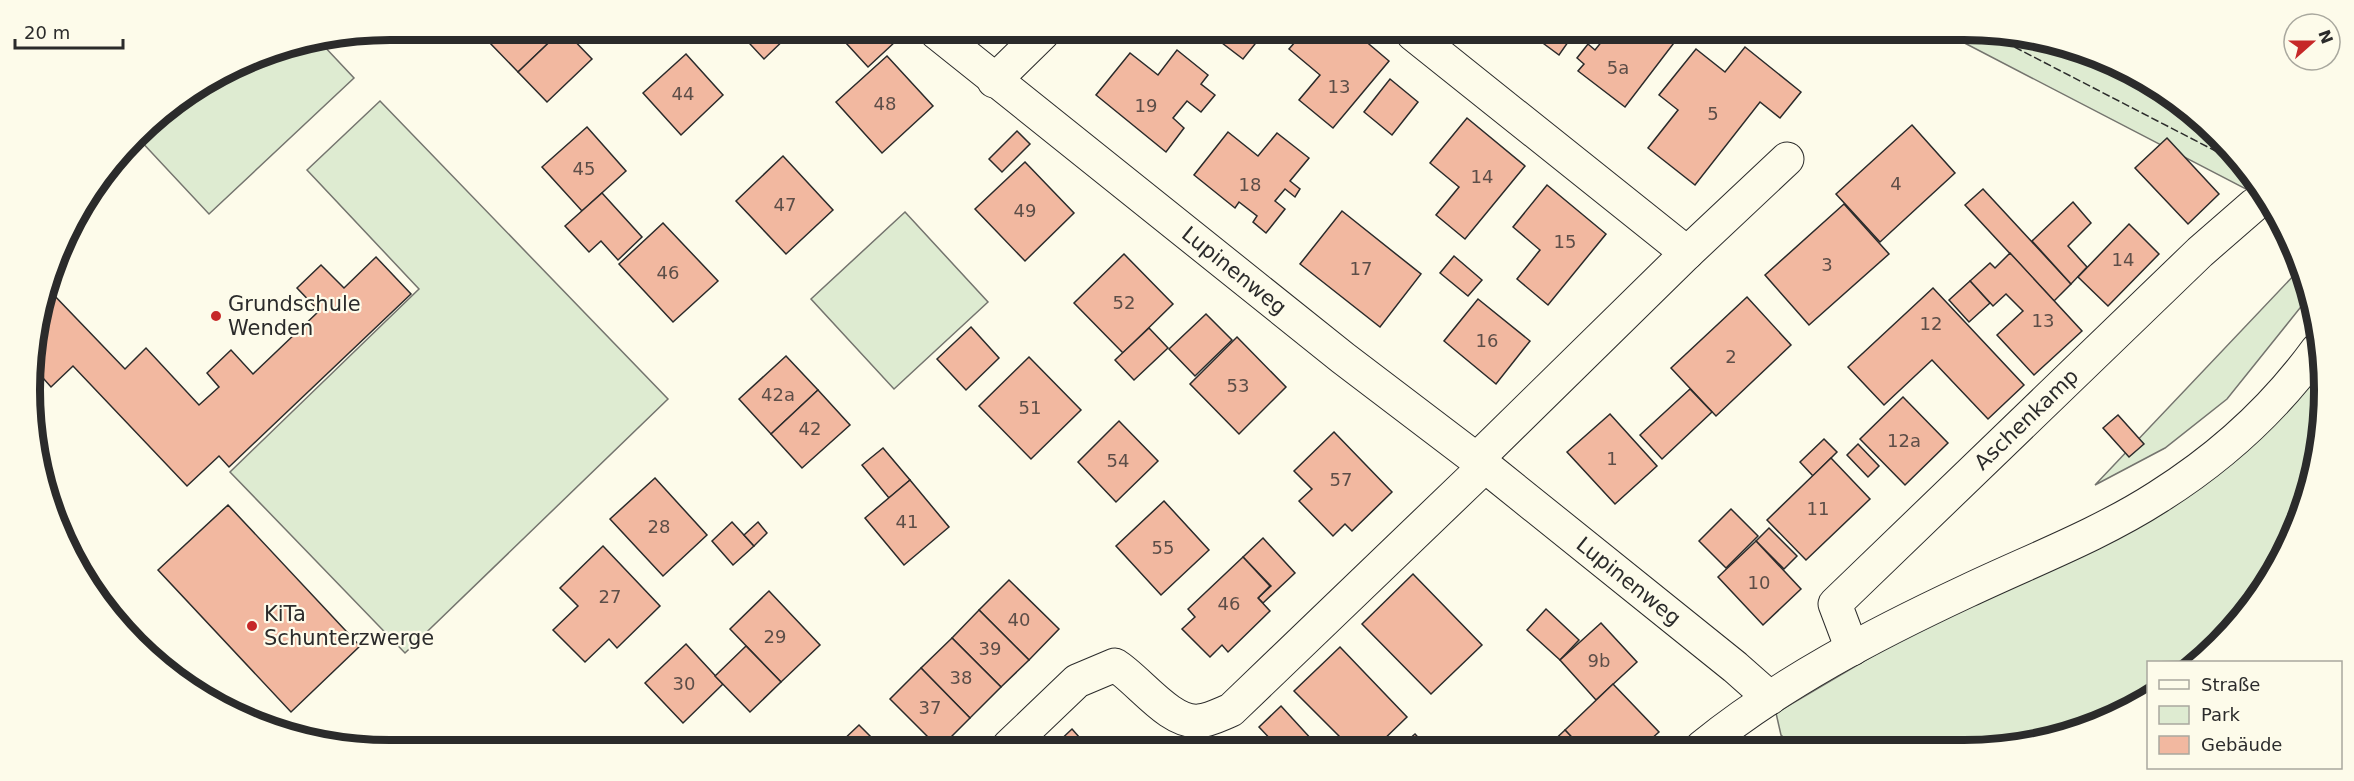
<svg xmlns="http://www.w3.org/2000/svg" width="2354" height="781" font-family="'DejaVu Sans',sans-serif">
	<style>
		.green { fill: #deebd1; stroke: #74746e; stroke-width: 1.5 }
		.building { fill: #f2b8a0; stroke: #2b2b2b; stroke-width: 1.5 }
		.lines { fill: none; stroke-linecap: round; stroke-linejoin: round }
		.minor-casing { stroke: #2b2b2b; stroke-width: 35 }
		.tertiary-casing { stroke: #2b2b2b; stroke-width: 35 }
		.minor { stroke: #fdfbea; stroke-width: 33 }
		.tertiary { stroke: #fdfbea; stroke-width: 33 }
		.fence { stroke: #2b2b2b; stroke-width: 1.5; stroke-dasharray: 8 3; stroke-linecap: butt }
		.poi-dot { fill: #c62828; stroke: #fdfbea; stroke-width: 2 }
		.labels { text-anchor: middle; stroke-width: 4.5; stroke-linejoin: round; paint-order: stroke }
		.number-label { font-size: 18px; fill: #5d4e48 }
		.street-label { font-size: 21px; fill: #2b2b2b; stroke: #fdfbea }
		.poi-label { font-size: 21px; fill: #2b2b2b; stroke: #fdfbea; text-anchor: start }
		.rim { fill: none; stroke: #2b2b2b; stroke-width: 8 }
	</style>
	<rect width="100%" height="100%" fill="#fdfbea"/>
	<g class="green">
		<path d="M1953,37h81l130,54 99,99 4,10z"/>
		<path d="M322,44l32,34 -145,136 -71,-76 15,-18 100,-63z"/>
		<path d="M380,101l288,298 -263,254 -175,-181 189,-183 -112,-119z"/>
		<path d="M905,212l83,90 -94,87 -83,-90z"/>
		<path d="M2297,272l11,26 -81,101 -62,49 -70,37z"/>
		<path d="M2317,370v91l-41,109 -75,91 -53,1v34l-110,37 -83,15 -161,-1 -13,-12 -5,-22 122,-72 125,-59z"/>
	</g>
	<g class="building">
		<path d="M502,30l59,1 -43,41 -29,-30z"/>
		<path d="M561,31h4l27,28 -45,43 -29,-30z"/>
		<path d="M738,31l54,1 -28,27z"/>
		<path d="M858,32h29l9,9 -28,26 -22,-24z"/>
		<path d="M1209,33l54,1 -20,25z"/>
		<path d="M1302,34h55l32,27 -56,67 -34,-28 21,-25 -31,-26z"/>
		<path d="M1532,35h41l-14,20z"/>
		<path d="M1607,35h73l-55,72 -47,-36 6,-7 -7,-6 11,-14 7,6z"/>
		<path d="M1745,47l56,45 -21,26 -20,-16 -65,83 -47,-37 30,-38 -19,-15 37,-46 29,23z"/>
		<path d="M1177,50l31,25 -7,9 14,11 -14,17 -14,-11 -14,17 11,10 -18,24 -70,-57 34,-42 28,22z"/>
		<path d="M686,54l37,41 -42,40 -38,-42z"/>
		<path d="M887,56l46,50 -51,47 -46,-51z"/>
		<path d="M1390,79l28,23 -26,33 -28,-23z"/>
		<path d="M1467,118l58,48 -60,73 -29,-24 23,-28 -29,-24z"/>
		<path d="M1912,125l43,48 -75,69 -44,-48z"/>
		<path d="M587,127l39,44 -44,40 -40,-44z"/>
		<path d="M1017,131l13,13 -28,28 -13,-13z"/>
		<path d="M1228,132l30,24 19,-23 32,25 -19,23 10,8 -5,8 -10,-8 -10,12 10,8 -19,24 -13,-11 4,-6 -18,-14 -4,6 -41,-33z"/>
		<path d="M2167,138l52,56 -31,30 -53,-56z"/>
		<path d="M783,156l50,54 -47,44 -50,-53z"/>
		<path d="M1025,162l49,51 -49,48 -50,-52z"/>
		<path d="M1547,185l59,49 -58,71 -31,-26 23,-29 -27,-23z"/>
		<path d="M1983,189l88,95 -17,17 -89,-96z"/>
		<path d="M602,193l40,44 -24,23 -17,-19 -12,11 -24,-26z"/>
		<path d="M2073,202l18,21 -23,23 19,21 -16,17 -39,-43z"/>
		<path d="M1844,204l45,50 -80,71 -44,-50z"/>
		<path d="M1342,211l79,63 -41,53 -80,-63z"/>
		<path d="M663,223l55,58 -45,41 -54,-58z"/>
		<path d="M2129,224l30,30 -51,52 -30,-29z"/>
		<path d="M2010,253l72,78 -48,44 -37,-40 26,-24 -17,-17 -13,12 -23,-25 20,-18 5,5z"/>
		<path d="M1124,254l49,50 -50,49 -49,-50z"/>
		<path d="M1454,256l28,24 -14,16 -28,-23z"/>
		<path d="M376,257l35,37 -182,173 -10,-11 -32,30 -114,-120 -22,21 -16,-18 -2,-25 16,-54 76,79 21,-21 53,57 20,-18 -12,-14 24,-23 22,24 66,-63 -22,-23 24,-23 23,23z"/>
		<path d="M1970,281l20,22 -21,19 -20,-22z"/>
		<path d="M1933,288l91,97 -36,34 -56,-59 -48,45 -36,-38z"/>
		<path d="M1747,297l44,48 -75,71 -45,-48z"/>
		<path d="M1478,299l52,42 -34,43 -52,-43z"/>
		<path d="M1206,314l26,26 -37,36 -26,-27z"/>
		<path d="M971,327l28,31 -33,32 -29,-31z"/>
		<path d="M1149,328l19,20 -34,32 -19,-20z"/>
		<path d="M1237,337l49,50 -47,47 -49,-50z"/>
		<path d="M786,356l32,34 -47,44 -32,-35z"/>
		<path d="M1029,357l52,53 -50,49 -52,-53z"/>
		<path d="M1690,389l22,23 -50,47 -22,-24z"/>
		<path d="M818,390l32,35 -48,43 -31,-34z"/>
		<path d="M1903,397l45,46 -43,42 -45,-46z"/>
		<path d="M1610,414l47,52 -42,38 -48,-52z"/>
		<path d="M2118,415l26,29 -15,13 -26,-29z"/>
		<path d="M1119,421l39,40 -42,41 -38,-40z"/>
		<path d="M1334,432l58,60 -40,39 -7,-7 -12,12 -34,-35 13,-12 -18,-18z"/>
		<path d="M1824,439l13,13 -24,24 -13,-14z"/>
		<path d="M1858,444l21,22 -11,11 -21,-22z"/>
		<path d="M883,448l27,32 -21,18 -27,-33z"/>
		<path d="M1831,458l39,41 -64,61 -39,-40z"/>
		<path d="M655,478l52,57 -44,41 -53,-57z"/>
		<path d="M910,480l39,47 -45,38 -39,-47z"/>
		<path d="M1164,501l45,49 -48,45 -45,-49z"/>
		<path d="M228,505l132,141 -69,66 -133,-142z"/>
		<path d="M1731,509l27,27 -32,32 -27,-27z"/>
		<path d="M732,522l22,24 -21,19 -21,-24z"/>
		<path d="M758,522l9,11 -13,13 -10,-11z"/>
		<path d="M1769,528l28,28 -13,13 -28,-28z"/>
		<path d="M1263,538l32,35 -32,30 -5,-5 13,-12 -28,-29z"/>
		<path d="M1756,541l45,48 -38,36 -45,-48z"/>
		<path d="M603,546l57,60 -43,42 -8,-9 -24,23 -32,-32 25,-24 -18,-18z"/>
		<path d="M1243,557l27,29 -12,12 12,13 -42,41 -6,-7 -12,12 -28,-28 13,-12 -7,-8z"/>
		<path d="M1413,574l69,71 -51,49 -69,-70z"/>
		<path d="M1009,580l50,49 -30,31 -50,-50z"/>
		<path d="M769,591l51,54 -39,37 -51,-53z"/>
		<path d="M1546,609l33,31 -19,20 -33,-30z"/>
		<path d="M979,610l50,50 -28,27 -49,-49z"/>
		<path d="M1601,623l36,39 -41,38 -36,-40z"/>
		<path d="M952,638l49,49 -31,31 -49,-50z"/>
		<path d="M686,644l37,40 -40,39 -38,-40z"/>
		<path d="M746,646l35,36 -31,30 -35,-36z"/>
		<path d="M1340,647l67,70 -30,29h-28l-55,-55z"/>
		<path d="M921,668l49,50 -27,27h-7l-46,-46z"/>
		<path d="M1613,684l46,48 -17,15h-61l-16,-17z"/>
		<path d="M1281,706l32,35 -5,5h-31l-18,-19z"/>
		<path d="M859,725l20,20h-41z"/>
		<path d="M1072,729l15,17h-33z"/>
		<path d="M1565,730l16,17h-34z"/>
		<path d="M1415,734l12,13 -26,-1z"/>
	</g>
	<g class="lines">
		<g class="minor-casing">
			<g id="minor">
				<path id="s1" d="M936,32l407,326 142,108 250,201 35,31"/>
				<path d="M1413,34l274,219"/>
				<path d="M994,81l49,-48"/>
				<path d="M1477,459l210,-206 100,-94"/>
				<path id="s2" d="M1852,649l-17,-45 365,-352 54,-47"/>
				<path d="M1009,746l68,-65 38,-16c24,15 55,59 84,56 11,-1 22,-7 32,-11l254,-244"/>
			</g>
		</g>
		<g class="tertiary-casing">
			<path id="tertiary" d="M1702,747c79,-64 173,-113 265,-156 63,-30 132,-56 191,-94 62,-39 116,-88 159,-147"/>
		</g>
		<use href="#minor" class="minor"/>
		<use href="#tertiary" class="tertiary"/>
		<path class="fence" d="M1995,37l238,123"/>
	</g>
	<g class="poi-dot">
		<circle cx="216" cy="316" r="6"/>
		<circle cx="252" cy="626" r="6"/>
	</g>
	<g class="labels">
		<g class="number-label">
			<text x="1618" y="74">5a</text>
			<text x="1339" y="93">13</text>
			<text x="683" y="100">44</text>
			<text x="885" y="110">48</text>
			<text x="1146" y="112">19</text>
			<text x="1713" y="120">5</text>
			<text x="584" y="175">45</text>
			<text x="1482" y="183">14</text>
			<text x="1896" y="190">4</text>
			<text x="1250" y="191">18</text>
			<text x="785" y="211">47</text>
			<text x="1025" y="217">49</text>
			<text x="1565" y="248">15</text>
			<text x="2123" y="266">14</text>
			<text x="1827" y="271">3</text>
			<text x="1361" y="275">17</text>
			<text x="668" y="279">46</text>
			<text x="1124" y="309">52</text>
			<text x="2043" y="327">13</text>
			<text x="1931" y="330">12</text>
			<text x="1487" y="347">16</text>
			<text x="1731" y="363">2</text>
			<text x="1238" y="392">53</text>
			<text x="778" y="401">42a</text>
			<text x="1030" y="414">51</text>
			<text x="810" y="435">42</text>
			<text x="1904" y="447">12a</text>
			<text x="1612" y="465">1</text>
			<text x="1118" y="467">54</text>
			<text x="1341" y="486">57</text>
			<text x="1818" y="515">11</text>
			<text x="907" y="528">41</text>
			<text x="659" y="533">28</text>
			<text x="1163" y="554">55</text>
			<text x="1759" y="589">10</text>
			<text x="610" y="603">27</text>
			<text x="1229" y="610">46</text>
			<text x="1019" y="626">40</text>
			<text x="775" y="643">29</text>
			<text x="990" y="655">39</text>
			<text x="1599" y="667">9b</text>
			<text x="961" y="684">38</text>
			<text x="684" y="690">30</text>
			<text x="930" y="714">37</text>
		</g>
		<g class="street-label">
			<text dy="7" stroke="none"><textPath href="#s1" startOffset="382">Lupinenweg</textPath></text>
			<text dy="7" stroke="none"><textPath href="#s2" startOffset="314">Aschenkamp</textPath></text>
			<text dy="7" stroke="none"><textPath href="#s1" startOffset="884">Lupinenweg</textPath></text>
		</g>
		<g class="poi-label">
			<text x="228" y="311">Grundschule<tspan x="228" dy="24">Wenden</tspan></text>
			<text x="264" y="621">KiTa<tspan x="264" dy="24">Schunterzwerge</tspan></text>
		</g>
	</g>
	<path d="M0 0H2354V781H0ZM390 40H1964A350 350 0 0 1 2314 390V390A350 350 0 0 1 1964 740H390A350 350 0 0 1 40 390V390A350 350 0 0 1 390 40Z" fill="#fdfbea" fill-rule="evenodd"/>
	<path class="rim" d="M390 40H1964A350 350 0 0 1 2314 390V390A350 350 0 0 1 1964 740H390A350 350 0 0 1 40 390V390A350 350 0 0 1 390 40Z"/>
	<rect x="2147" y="661" width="195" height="108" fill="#fdfbea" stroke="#a9a89e" stroke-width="1.5"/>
	<rect x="2159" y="680" width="30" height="9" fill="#fdfbea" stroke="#a9a89e" stroke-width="1.5"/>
	<text x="2201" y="691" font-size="18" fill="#2b2b2b">Straße</text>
	<rect x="2159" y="706" width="30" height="18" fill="#deebd1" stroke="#a9a89e" stroke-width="1.5"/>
	<text x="2201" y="721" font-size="18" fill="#2b2b2b">Park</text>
	<rect x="2159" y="736" width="30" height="18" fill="#f2b8a0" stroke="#a9a89e" stroke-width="1.5"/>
	<text x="2201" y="751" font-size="18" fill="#2b2b2b">Gebäude</text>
	<g transform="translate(2312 42) rotate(69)"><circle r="28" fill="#fdfbea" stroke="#a9a89e" stroke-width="1.5"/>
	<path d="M0-4.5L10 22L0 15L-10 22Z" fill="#c62828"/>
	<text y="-9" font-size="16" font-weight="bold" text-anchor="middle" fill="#2b2b2b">N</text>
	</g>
	<path d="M15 39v9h108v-9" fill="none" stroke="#2b2b2b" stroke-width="3"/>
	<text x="24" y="39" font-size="18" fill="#2b2b2b" stroke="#fdfbea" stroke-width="4.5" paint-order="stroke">20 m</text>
</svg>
